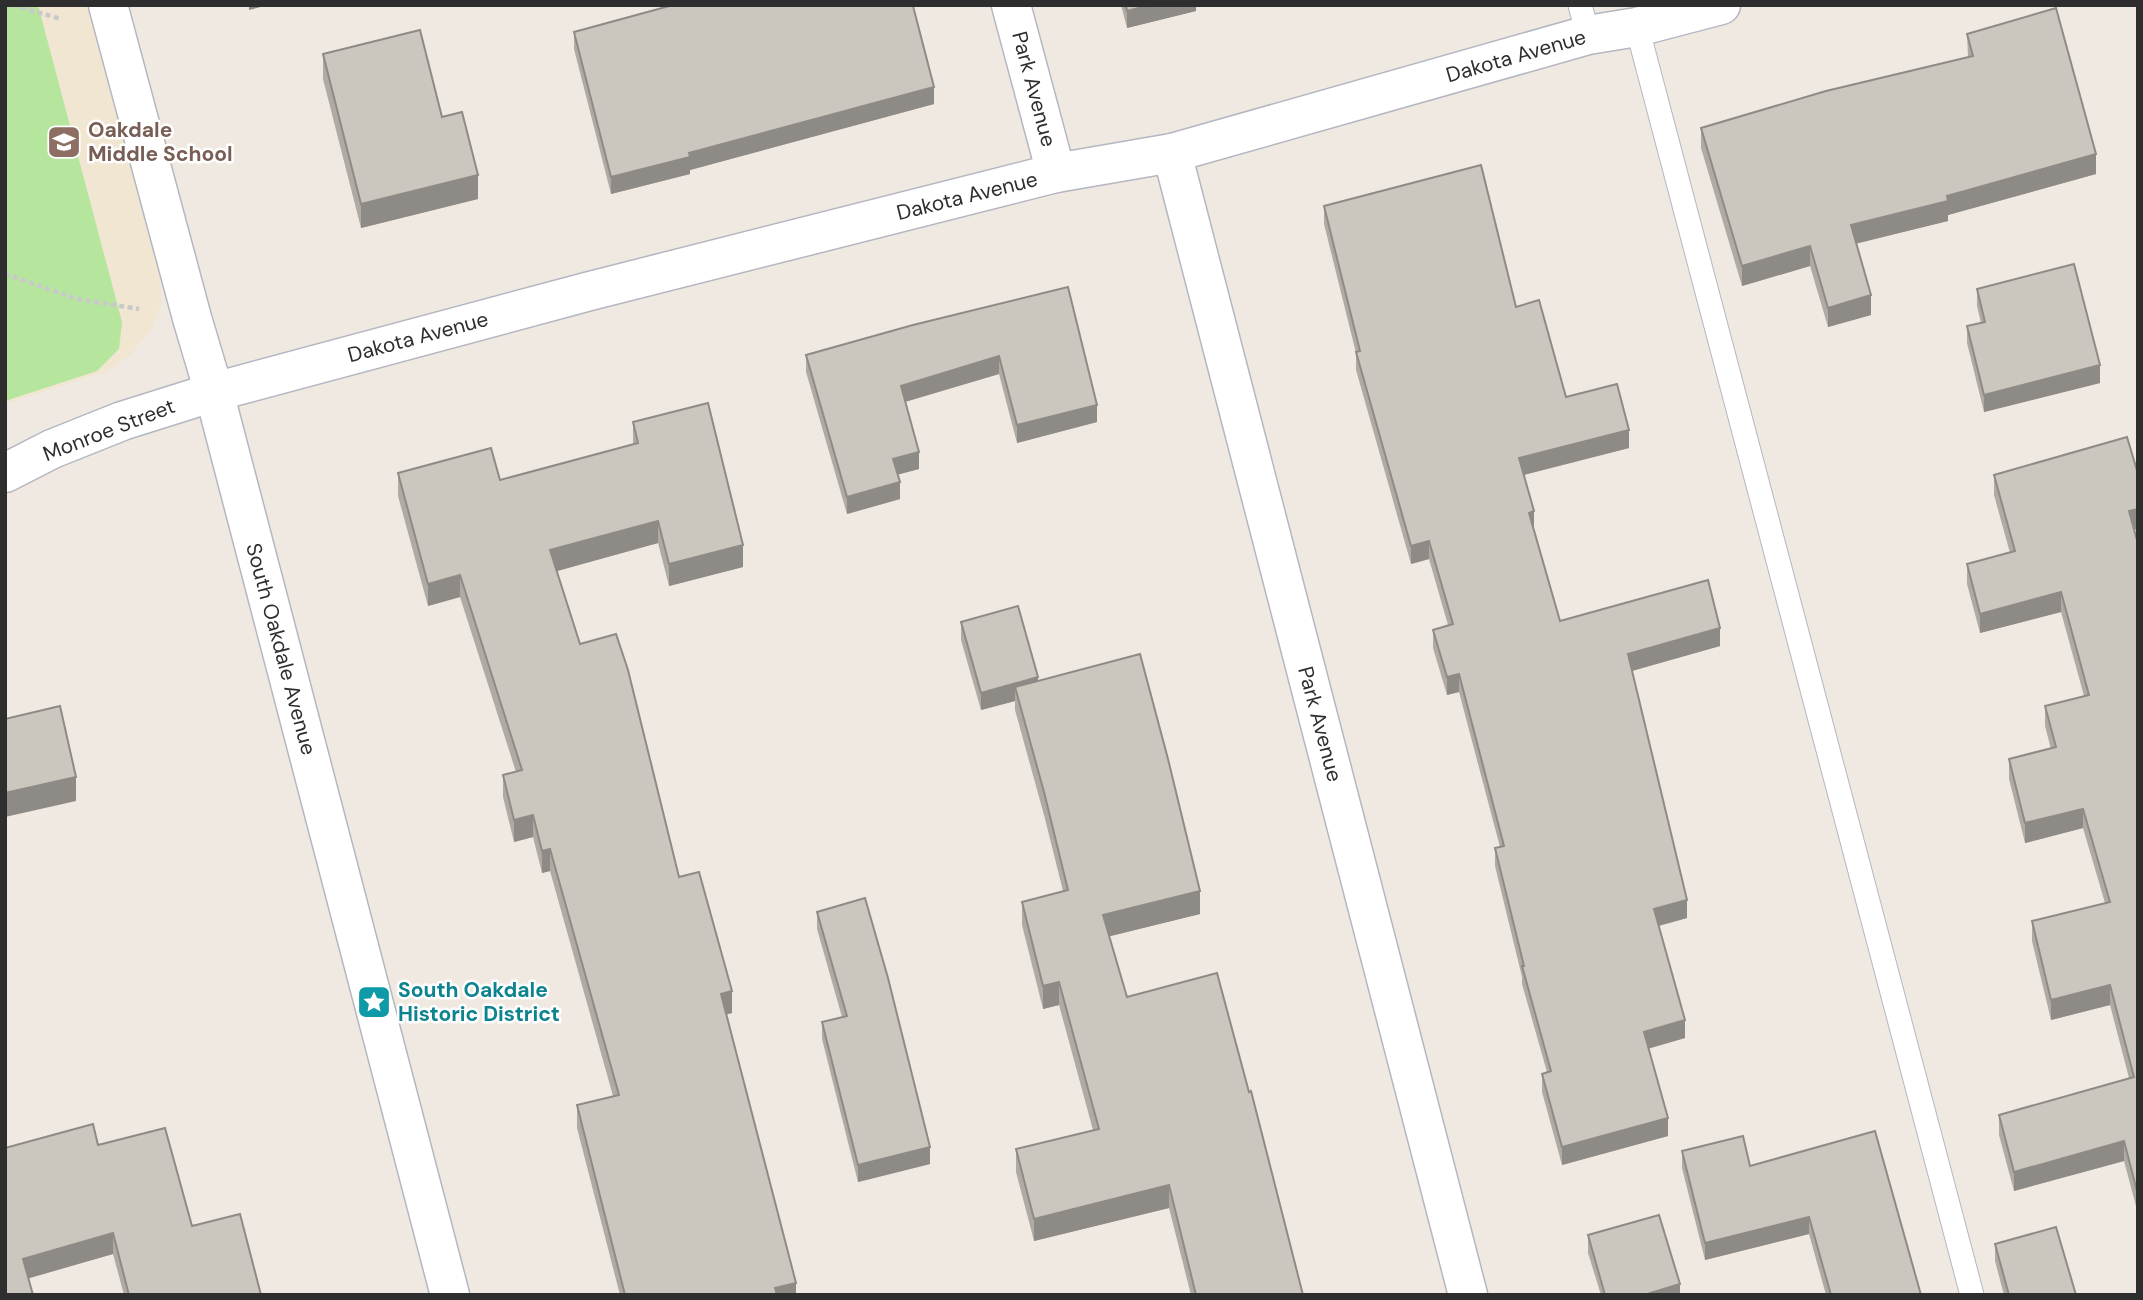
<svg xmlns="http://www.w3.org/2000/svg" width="2143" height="1300" font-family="'DM Sans',sans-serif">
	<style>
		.education { fill: #f0e6d1 }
		.green { fill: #b6e59e }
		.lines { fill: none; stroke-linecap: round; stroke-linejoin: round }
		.lane-casing { stroke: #b4b7c1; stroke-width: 25 }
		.street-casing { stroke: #b4b7c1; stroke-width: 41 }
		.secondary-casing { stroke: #b4b7c1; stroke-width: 41 }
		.path { stroke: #c9c9c9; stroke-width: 4.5; stroke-dasharray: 5 3.5; stroke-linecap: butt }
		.lane { stroke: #fff; stroke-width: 23 }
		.street { stroke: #fff; stroke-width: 38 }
		.secondary { stroke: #fff; stroke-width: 38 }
		.wall { fill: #afaba4 }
		.shaded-wall { fill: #8e8b86 }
		.building { fill: #cbc7bf; stroke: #8e8b86; stroke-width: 2 }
		.labels { text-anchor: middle; stroke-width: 5; stroke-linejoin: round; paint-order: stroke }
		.street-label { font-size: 21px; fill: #2e2e2e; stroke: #fff }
		.education-label { font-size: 21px; font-weight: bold; fill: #785e54; stroke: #fff; text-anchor: start }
		.culture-label { font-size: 21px; font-weight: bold; fill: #0d838f; stroke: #fff; text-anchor: start }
	</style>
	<rect width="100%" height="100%" fill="#efe9e1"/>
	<path class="education" d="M5,5h82l73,273 1,27 -10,24 -20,25 -23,17 -103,33z"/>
	<path class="green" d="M5,5h33l84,317 -3,27 -22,22 -92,30z"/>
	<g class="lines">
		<g class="lane-casing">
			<g id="lane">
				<path d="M1580,5l8,30"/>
				<path d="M1637,27l335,1268"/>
			</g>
		</g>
		<g class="street-casing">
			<g id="street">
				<path d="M1011,5l45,168"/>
				<path d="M1172,153l296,1142"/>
				<path d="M214,392l376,-101 466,-118 116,-20 416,-118 49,-8 84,-22"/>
			</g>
		</g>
		<g class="secondary-casing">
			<g id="secondary">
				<path d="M108,5l84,313 22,74 236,903"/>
				<path d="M5,473l47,-24 70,-28 92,-29"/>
			</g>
		</g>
		<g class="path">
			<path d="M13,5l48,14"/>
			<path d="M5,274l72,25 62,10"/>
		</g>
		<use href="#lane" class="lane"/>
		<use href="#street" class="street"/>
		<use href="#secondary" class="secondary"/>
	</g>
	<g class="wall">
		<path d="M1121,5h75v6l-69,17z"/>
		<path d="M916,16l18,88 -244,66v4l-79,20 -37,-145v-17z"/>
		<path d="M1967,34l129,140 -148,41v6l-92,22 15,72 -43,12 -18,-61 -68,20 -41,-138v-20l267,-71z"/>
		<path d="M323,54l119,63 36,82 -117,29 -38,-149z"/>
		<path d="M1324,206l192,101 50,90 63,51 -105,27 10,54 26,92 160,25 -88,25 55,247 -28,8 26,112 -36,10 19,88 -106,29 -20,-73v-18l5,-2 -25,-88v-7l-27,-111v-18l5,-1 -41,-155 -12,3 -14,-47v-18l15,-5 -19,-66 -18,5 -55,-194v-17l-32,-129z"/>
		<path d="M1068,287l29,135 -80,21 -18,-69 -94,28 14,67 -21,5 2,25 -53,15 -41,-142v-17z"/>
		<path d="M1977,289l123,94 -116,29 -17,-69v-17l14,-3 -4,-17z"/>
		<path d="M633,422l110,145 -74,19 -11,-43 -101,28 23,73 99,233 53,136 -5,1 69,281h-176l-43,-167v-23l36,-9 -63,-225 -8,2 -9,-36 -19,5 -11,-45v-22l13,-3 -56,-175 -32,9 -30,-110v-23l102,7 133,-36z"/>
		<path d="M1994,475l140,55 4,14v670l-14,-53 -110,30 -15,-56v-20l130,-37 -19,-73 -59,15 -19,-79v-20l73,-18 -22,-75 -58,15 -16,-64v-20l42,-10 -6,-23v-20l39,-10 -23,-84 -81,21 -13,-49v-20l43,-11 -16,-58z"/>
		<path d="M961,622l77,59 162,233 -91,22 18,61 176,298h-112l-22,-87 -135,33 -18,-69v-23l77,-19 -34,-125 -16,4 -21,-84v-23l41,-11 -19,-76 -29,-105v-9l-34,9 -20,-70z"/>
		<path d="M817,912l113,252 -72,18 -36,-143v-17l20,-5 -25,-88z"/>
		<path d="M98,1145l94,81 69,69h-137l-11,-41 -85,24 -23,17z"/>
		<path d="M1682,1151l68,15 171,129h-95l-17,-61 -104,26 -23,-92z"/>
		<path d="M1588,1235l92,60h-79l-13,-42z"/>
		<path d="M1995,1244l81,51h-72l-9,-34z"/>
	</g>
	<g class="shaded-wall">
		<path d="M249,5h19l-19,5z"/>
		<path d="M1150,5h46v6l-69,17v-17z"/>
		<path d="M934,87v17l-244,66v4l-79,20v-17l78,-24z"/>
		<path d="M2096,154v20l-148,41v6l-97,24v-20l96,-29z"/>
		<path d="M478,175v24l-117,29v-24z"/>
		<path d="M1810,246v20l-68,20v-20z"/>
		<path d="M1871,295v20l-43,12v-19z"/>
		<path d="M999,356v18l-98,29v-17z"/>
		<path d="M2100,365v18l-116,29v-17z"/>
		<path d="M1097,405v17l-80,21v-18z"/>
		<path d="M1629,430v18l-110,28v-18z"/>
		<path d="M919,452v17l-26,7v-17z"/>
		<path d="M900,482v17l-53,15v-17z"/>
		<path d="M2138,509v20l-9,2v-20z"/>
		<path d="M1534,511v18l-5,-16z"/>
		<path d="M658,521v22l-108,30v-23z"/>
		<path d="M1429,541v18l-18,5v-18z"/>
		<path d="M743,545v22l-74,19v-22z"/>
		<path d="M460,575v22l-32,9v-22z"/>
		<path d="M2061,592v20l-81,21v-19z"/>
		<path d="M1720,628v18l-92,26v-18z"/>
		<path d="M1459,674v18l-12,3v-18z"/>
		<path d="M1038,677v17l-23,-7v14l-34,9v-17z"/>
		<path d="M76,777v24l-71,16v-24z"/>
		<path d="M2083,809v19l-58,15v-20z"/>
		<path d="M533,815v22l-19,5v-22z"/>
		<path d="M550,849v22l-8,2v-22z"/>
		<path d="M1200,891v23l-97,24v-23z"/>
		<path d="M1687,900v18l-33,9v-18z"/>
		<path d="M1059,982v23l-16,4v-23z"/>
		<path d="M2110,985v20l-59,15v-20z"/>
		<path d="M732,991v22l-11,3v-22z"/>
		<path d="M1685,1020v18l-41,12v-18z"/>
		<path d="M1668,1118v18l-106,29v-18z"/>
		<path d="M2124,1141v20l-110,30v-19z"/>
		<path d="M930,1147v17l-72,18v-17z"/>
		<path d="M1169,1185v23l-135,33v-22z"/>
		<path d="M1809,1217v17l-104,26v-17z"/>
		<path d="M113,1233v21l-90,26v-21z"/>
		<path d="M796,1283v12h-21v-7z"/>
		<path d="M1680,1284v11h-36z"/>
	</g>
	<g class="building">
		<path d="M673,5h243l-3,1 21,81 -245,66 1,4 -79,20 -37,-145z"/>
		<path d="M1126,5h24l-23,6z"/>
		<path d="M2056,8l40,146 -149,42 1,5 -97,24 20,70 -43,13 -18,-62 -68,20 -41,-138 125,-37 147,-35 -6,-22z"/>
		<path d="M420,30l22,87 20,-5 16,63 -117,29 -38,-150z"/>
		<path d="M1481,165l35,142 23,-7 27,97 51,-13 12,46 -110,28 15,53 -5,2 31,108 148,-41 12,48 -92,26 59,246 -33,9 31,111 -41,12 24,86 -106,29 -20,-73 9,-3 -29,-105h2l-29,-118 9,-2 -45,-172 -12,3 -14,-47 20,-6 -24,-83 -18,5 -55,-194 4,-1 -36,-145z"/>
		<path d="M2074,264l26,101 -116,30 -17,-69 18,-4 -8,-33z"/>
		<path d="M1068,287l29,118 -80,20 -18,-69 -98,30 18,66 -26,7 7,23 -53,15 -41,-142 107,-30z"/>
		<path d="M708,403l35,142 -74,19 -11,-43 -108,29 30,94 36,-10 12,36 51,207 20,-5 33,119 -11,3 75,289 -21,5 2,7h-152l-48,-190 42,-10 -69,-246 -8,2 -9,-36 -19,5 -11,-45 19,-5 -62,-195 -32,9 -30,-111 93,-25 9,32 138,-37 -5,-21z"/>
		<path d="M2127,437l11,37v35l-9,2 9,33v651l-14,-54 -110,31 -15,-57 135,-38 -24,-92 -59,15 -19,-79 78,-19 -27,-93 -58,14 -16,-64 47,-12 -11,-41 44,-11 -28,-103 -81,22 -13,-50 48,-13 -21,-76z"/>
		<path d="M1018,606l20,71 -57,16 -20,-71z"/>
		<path d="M1140,654l28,105 32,132 -97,24 24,82 90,-24 32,119 2,-1 52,204h-107l-27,-110 -135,34 -18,-70 83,-20 -40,-147 -16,4 -21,-84 46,-12 -24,-98 -29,-105z"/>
		<path d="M60,706l16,71 -71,16v-74z"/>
		<path d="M865,898l23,80 42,169 -72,18 -36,-143 25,-6 -30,-104z"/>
		<path d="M93,1124l5,21 67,-17 27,98 48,-12 21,81h-132l-16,-62 -90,26 10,36h-28v-147z"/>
		<path d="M1875,1131l46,164h-90l-22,-78 -104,26 -23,-92 61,-15 7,30z"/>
		<path d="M1659,1215l21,69 -36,11h-39l-17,-60z"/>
		<path d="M2056,1227l20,68h-67l-14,-51z"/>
	</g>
	<defs>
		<g id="school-square" transform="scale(1.75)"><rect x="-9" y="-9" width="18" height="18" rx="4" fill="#8d6e63" stroke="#fff"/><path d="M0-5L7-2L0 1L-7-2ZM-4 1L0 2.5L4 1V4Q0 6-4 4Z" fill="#fff"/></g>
		<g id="sight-square" transform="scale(1.75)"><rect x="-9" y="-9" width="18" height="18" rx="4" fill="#0f9aa8" stroke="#fff"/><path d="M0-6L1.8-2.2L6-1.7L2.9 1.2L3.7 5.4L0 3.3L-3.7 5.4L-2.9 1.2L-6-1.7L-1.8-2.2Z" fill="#fff"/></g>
	</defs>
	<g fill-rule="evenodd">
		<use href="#school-square" x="64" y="142"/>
		<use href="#sight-square" x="374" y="1002"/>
	</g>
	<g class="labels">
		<g class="street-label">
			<text transform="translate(1516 56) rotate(-16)" y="7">Dakota Avenue</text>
			<text transform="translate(1034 89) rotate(75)" y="7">Park Avenue</text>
			<text transform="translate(967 196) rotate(-14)" y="7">Dakota Avenue</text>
			<text transform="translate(418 337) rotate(-15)" y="7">Dakota Avenue</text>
			<text transform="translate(109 430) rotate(-21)" y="7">Monroe Street</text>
			<text transform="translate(281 649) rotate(75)" y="7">South Oakdale Avenue</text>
			<text transform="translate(1320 724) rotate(75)" y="7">Park Avenue</text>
		</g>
		<g class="education-label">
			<text x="88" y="137">Oakdale<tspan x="88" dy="24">Middle School</tspan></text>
		</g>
		<g class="culture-label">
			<text x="398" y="997">South Oakdale<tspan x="398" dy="24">Historic District</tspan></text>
		</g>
	</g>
	<rect width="2143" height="1300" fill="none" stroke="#2e2e2e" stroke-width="14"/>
</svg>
